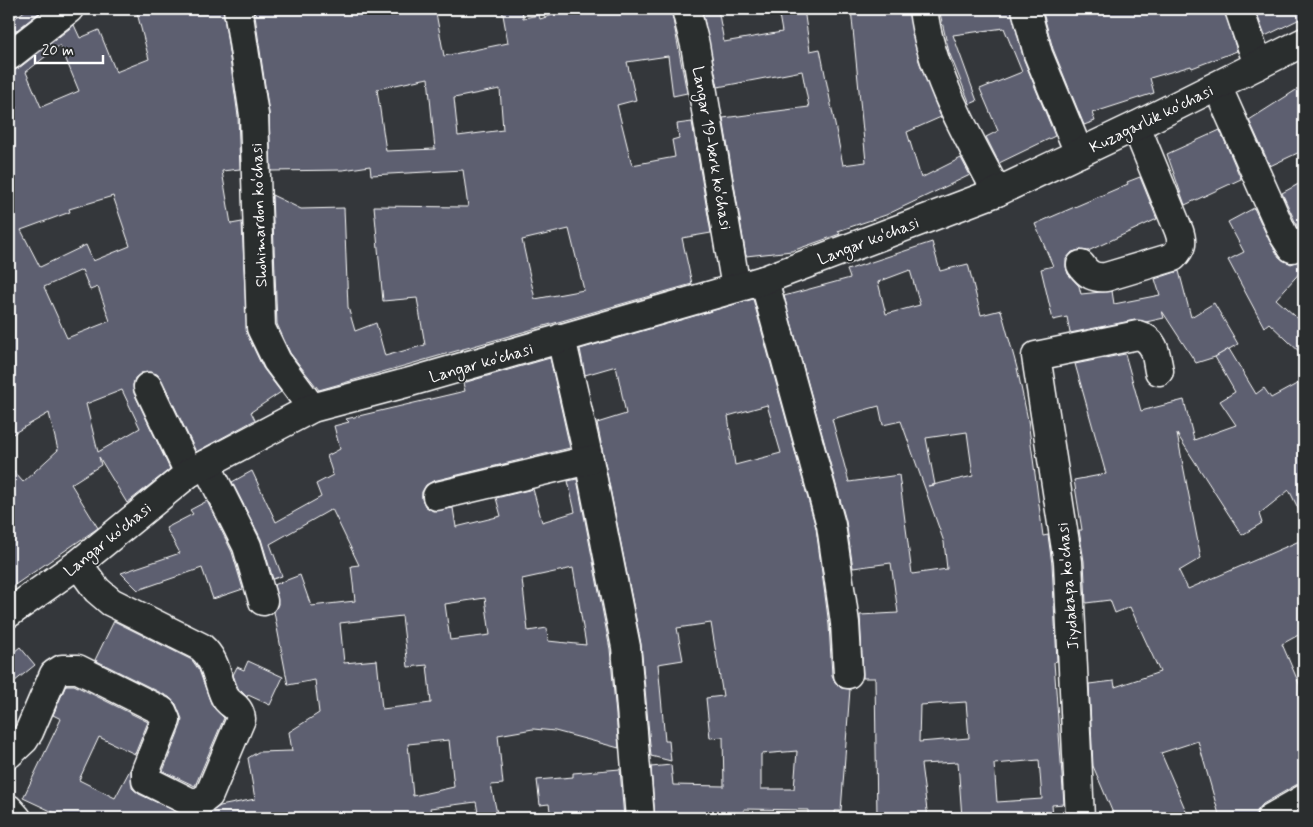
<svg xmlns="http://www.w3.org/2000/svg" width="1313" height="827" font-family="Mynerve,sans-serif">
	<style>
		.building { fill: #5d5f70; stroke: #fff; fill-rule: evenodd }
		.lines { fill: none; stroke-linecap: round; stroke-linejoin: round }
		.minor-casing { stroke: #fff; stroke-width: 31 }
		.minor { stroke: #2a2d2e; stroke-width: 28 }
		.labels { text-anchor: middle; stroke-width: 4; stroke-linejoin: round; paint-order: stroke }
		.street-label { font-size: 16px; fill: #fff; stroke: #2a2d2e }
	</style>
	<rect width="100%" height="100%" fill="#34373b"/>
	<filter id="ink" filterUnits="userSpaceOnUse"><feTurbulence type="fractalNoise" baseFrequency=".02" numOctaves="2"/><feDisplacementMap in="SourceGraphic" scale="10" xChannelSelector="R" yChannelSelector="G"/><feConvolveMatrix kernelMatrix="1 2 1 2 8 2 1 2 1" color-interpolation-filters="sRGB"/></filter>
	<g filter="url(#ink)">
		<g class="building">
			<path d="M27,9h17l-35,27v-13z"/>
			<path d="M136,9h87l15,107 2,53 -18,2 9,53 11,-2 5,112 16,34 18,24 -30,20 4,8 -59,32 -34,-72 -5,-6 -7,-2 -9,1 -6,5 -2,7 1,8 36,76 -43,34 -28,-46 2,8 -30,19 27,44 -89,61v-123l14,16 35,-32 -9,-37 -40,23v-323l8,-5 -8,-19v-18l10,-3 55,-43 6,13 19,-8 17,42 33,-13zM60,45l19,46 -38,16 -15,-35zM113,196l17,50 -37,15 -7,-16 -46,22 -19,-37 49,-18 -1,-3zM82,270l8,20 8,-3 12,34 -43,17 -23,-51zM122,390l18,38 -42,24 -12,-48z"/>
			<path d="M254,9h175l1,5 6,-1 8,43 64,-13 -6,-34h20l1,9 16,-3 1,4 32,-10h99l16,84 -14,3 -5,-40 -41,6 9,38 -19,5 15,60 43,-8 -3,-17 7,-2 -2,-14 15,-2 19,111 -29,5 10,46 -373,106 -29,-37 -13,-29 -5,-129 29,14 43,-1 4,99 7,24 21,-8 9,33 40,-11 -8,-47 -34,3 -9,-95 94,1 -5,-37 -92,5 -1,-9 -27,4 -72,1 -2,-58zM428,78l7,71 -49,2 -9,-62zM500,89l3,41 -45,6 -4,-38zM569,229l15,61 -49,9 -13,-59z"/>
			<path d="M702,9h16l6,33 58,-10 -4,-23h26l6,42 10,-2 23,116 23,-3 -15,-153h57l11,52 22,56 -34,15 14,46 40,-20 9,17 -84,40 -48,16 2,3 -48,17 -46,5 -23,-138 86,-11 -7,-36 -84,16z"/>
			<path d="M939,9h72l13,51 31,76 -56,27 -13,-26 12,-6 -18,-42 42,-17 -18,-44 -51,7 24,66 -7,3 -21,-52z"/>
			<path d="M1042,9h182l13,42 -45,17 -1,-2 -41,12 4,15 -62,20 3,8 -11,4 -31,-76z"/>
			<path d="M1255,9h49v8l-39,19z"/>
			<path d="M1304,85v65l-34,16 -21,-46z"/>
			<path d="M1220,130l21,49 -56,26 -18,-51z"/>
			<path d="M1140,177l17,42 -69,32 -8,-1 -8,2 -6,7v8l2,7 11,12 2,8 31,-3 2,13 46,-9 -5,-16 24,-8 12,46 23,-14 24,41 -23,13 -19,6 -34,-52 2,7 -18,4 -11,-2 -65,13 -3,-16 -14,3 -12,-51 12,-3 -18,-42 93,-40 -1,-2z"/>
			<path d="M1304,181v45l-6,2 -16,-35z"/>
			<path d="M1254,208l15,32 10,17 12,7 13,-5v9l-28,31 28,25v32l-35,-33 -5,4 -36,-67 16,-8 -16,-30z"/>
			<path d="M932,242l8,29 28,-7 13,51 20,-5 16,58 11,52 15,116 5,-1 4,29 5,97 -3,1 10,142 -12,1 1,13h-91l-4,-56 -37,2 7,54h-51l-2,-140h-12l-3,-63 38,-2 -7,-50 -38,5 -7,-47 -62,-225 66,-18 -3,-8zM910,270l10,35 -34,9 -8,-32zM879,406l4,19 18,-4 43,121 3,27 -35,5 -13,-99 -50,7 -17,-63zM967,432l6,44 -45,10 7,-1 -9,-47zM966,702l3,36 -50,4 1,-37zM1039,760l3,39 -45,3 -3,-38z"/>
			<path d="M753,299l63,229 13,97 3,50 3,7 6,6 9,1 -9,122h-6l1,7h-28v-8l-64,-1v9h-89l-4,-51 20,-2 2,20 51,1 -1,-49 -13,1 -4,-40 17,-2 -12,-73 -34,5 6,32 -25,4 7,77h4l2,20 -20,-5 -10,-112 -44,-221 29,-9 -10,-48 -31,9 -5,-26zM767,405l14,48 -46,12 -7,-49zM797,751l-3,38h-33v-35z"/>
			<path d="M1229,349l27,45 8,-6 7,10 33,-18v140l-15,-30 -30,24 3,9 -20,12 -65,-101 24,124 -22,13 9,18 116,-50v93l-22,12 22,51v88l-8,2 -33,19 -6,7 -2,7h-35l-22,-77 -37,12 25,58 -18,7h-53l-22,-52 -4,-82 25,-3 1,6 45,-15 -30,-65 -15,6 -5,-13 -24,3 -2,-42 -5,-31h3l-8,-50 32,-6 -31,-110 50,-10 16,57 43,-11 10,40 42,-15 -16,-24 15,-9 -20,-35z"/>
			<path d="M550,358l20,90 -137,33 -7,4 -4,7v7l3,7 8,5 20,-3 3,19 45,-11 -5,-18 37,-9 9,33 33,-10 -7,-31 9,-2 33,170 9,99 -64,-17 -22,-2 -35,6 5,49 -12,1 7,33h-19l-3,-16 -46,6 1,5 -24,5h-205l18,-12 35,-7 -7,-41 10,-6 34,-1 -3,-19 30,-19 -4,-33 -27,5 -14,-73 4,-8 -4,-19 26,-10 11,31 44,-5 -4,-35 8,-1 -27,-56 -62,35 12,32 -9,3 -12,-40 -29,-57 20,-11 24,51 45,-25 -5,-13 17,-9 -6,-19 13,-7 -6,-23 15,-4 -3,-3 119,-28 -2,-8zM573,568l13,77 -38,-4 -1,-13 -19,3 -6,-52zM485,598l5,37 -40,5 -5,-36zM402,616l6,51 19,-2 4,38 -49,6 -5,-49 -33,3 -4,-40zM449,740l5,47 -41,9 -5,-52z"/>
			<path d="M207,501l25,51 11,37 -30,10 -11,-31 -64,22 -17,-17 59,-20 -14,-25 27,-14 -3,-4z"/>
			<path d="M114,621l78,39 7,10 13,36 12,12 -29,68 -32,-15 18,-46 1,-6 -6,-15 -7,-7 -74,-37z"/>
			<path d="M20,647l15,18 -26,21v-30z"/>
			<path d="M248,661l35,16 -13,28 -22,-10 -1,2 -9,-9 -5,-13 4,-8 7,3z"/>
			<path d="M66,685h8l74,37 -13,32 -36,-17 -20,43 36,18 16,-30 1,20 7,6 51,24h-124l-43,-20 38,-79 -8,-4z"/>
			<path d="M620,769l4,49h-73l-2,-14 -9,1 -3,-25 36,-3v-4z"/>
		</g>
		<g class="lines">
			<g class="minor-casing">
				<g id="minor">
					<path d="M238,9l16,106 7,213 16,33 35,47"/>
					<path d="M686,9l9,36 41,243"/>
					<path d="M923,9c8,65 44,126 74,183"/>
					<path d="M1026,9l12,45 41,99"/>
					<path d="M1239,9l19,56"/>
					<path d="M9,56l60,-47"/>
					<path d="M1217,86l66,148 9,14 12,-6"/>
					<path d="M1081,265c7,10 13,13 25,12l67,-20c9,-9 10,-14 6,-26l-43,-105"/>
					<path d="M764,280l67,245 14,98 3,51"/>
					<path d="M561,338l28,122 37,187 14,171"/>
					<path d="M148,387l41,86"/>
					<path d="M206,464l41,82 16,55"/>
					<path d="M437,496l152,-36"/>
					<path d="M9,613l69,-49 111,-91 123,-65 98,-26 354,-102 233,-88 139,-66 168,-84"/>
					<path d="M9,754l15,-14 5,-8 25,-58 8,-5h16l84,42 4,9 -20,50v10l42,21 11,2 10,-8 32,-76c-2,-16 -12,-12 -17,-24 -8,-18 -7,-34 -23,-48l-90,-45 -14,-12 -19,-26"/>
					<path d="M9,809l8,9"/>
					<path d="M1080,818l-12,-256 -32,-206 102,-21c18,5 18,21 21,36"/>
					<path d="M1271,818l33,-19"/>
				</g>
			</g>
			<use href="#minor" class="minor"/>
		</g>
	</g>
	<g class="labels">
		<g class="street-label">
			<text transform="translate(1151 118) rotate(-26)" y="6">Kuzagarlik koʻchasi</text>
			<text transform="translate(713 148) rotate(80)" y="6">Langar 19-berk koʻchasi</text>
			<text transform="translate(258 215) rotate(-92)" y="6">Shohimardon koʻchasi</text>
			<text transform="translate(868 240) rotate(-21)" y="6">Langar koʻchasi</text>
			<text transform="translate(481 362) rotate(-16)" y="6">Langar koʻchasi</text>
			<text transform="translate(107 539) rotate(-39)" y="6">Langar koʻchasi</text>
			<text transform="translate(1067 586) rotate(-95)" y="6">Jiydakapa ko'chasi</text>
		</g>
	</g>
	<rect width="1313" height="827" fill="none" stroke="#2a2d2e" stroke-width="30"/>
	<rect x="15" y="15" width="1283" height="797" fill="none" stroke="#fff" stroke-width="2" filter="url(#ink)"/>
	<path d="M35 55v8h68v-8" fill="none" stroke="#ffffff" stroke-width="2.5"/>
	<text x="42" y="55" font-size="15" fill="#ffffff" stroke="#2a2d2e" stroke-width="4" paint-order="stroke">20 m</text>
</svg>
